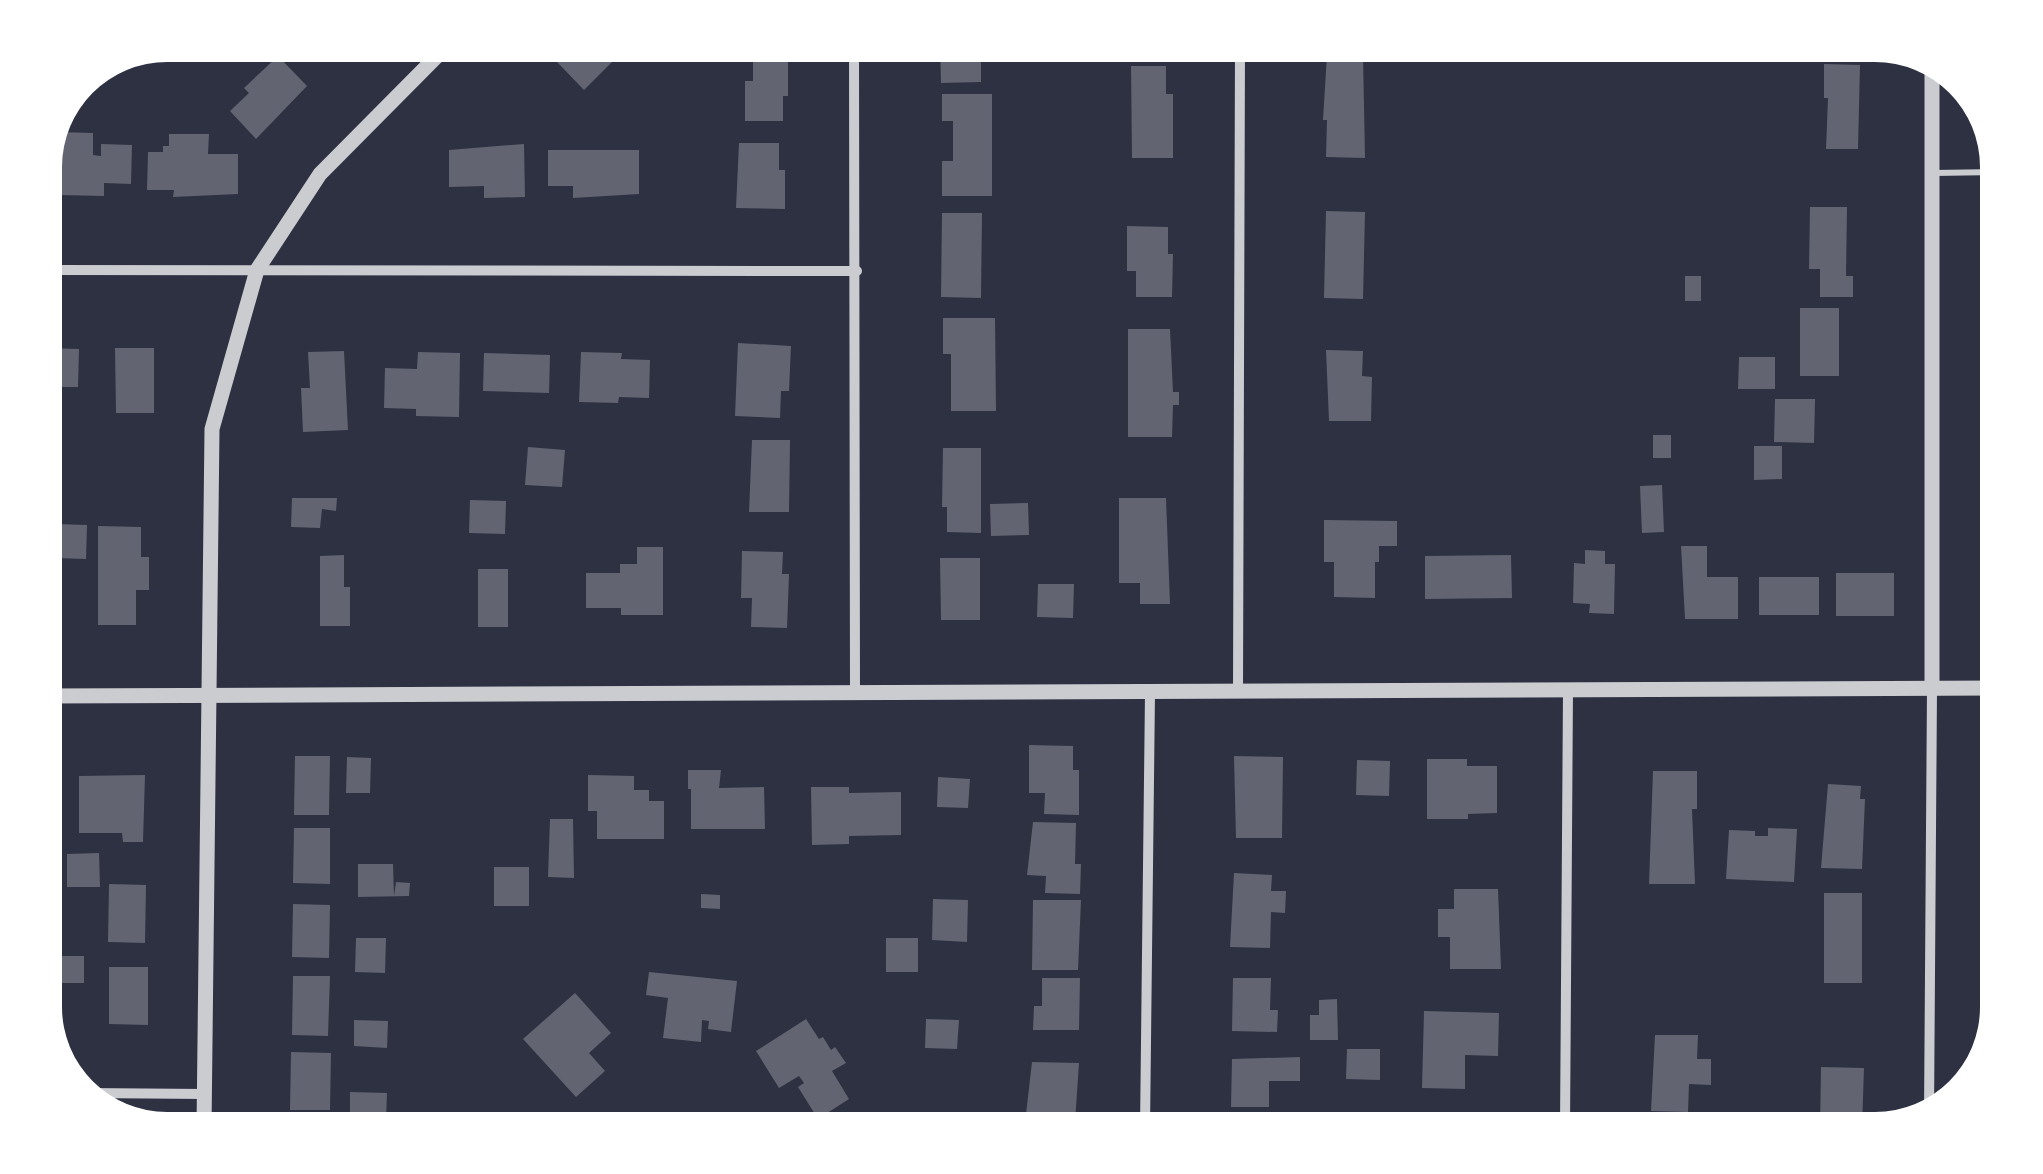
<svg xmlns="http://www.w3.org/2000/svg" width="2043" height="1174" font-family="'Golos Text',sans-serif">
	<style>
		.building { fill: #626471 }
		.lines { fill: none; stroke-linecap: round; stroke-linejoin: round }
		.service { stroke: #caccd0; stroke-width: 6 }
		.minor { stroke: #caccd0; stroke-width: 10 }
		.tertiary { stroke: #caccd0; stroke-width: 15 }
	</style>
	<rect width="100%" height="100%" fill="#2d3142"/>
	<g class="building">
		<path d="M167,45h6l-1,17h-31v-6z"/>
		<path d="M574,45h55l-45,45 -27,-28z"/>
		<path d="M940,45h49v9l-8,-1v29l-40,1z"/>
		<path d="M1327,54l36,1 2,103 -39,-1 1,-37h-4z"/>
		<path d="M753,55h35v41h-5v25h-38v-40h8z"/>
		<path d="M278,56l29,30 -51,53 -26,-28 19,-18 -5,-5z"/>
		<path d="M1824,64l36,1 -2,84h-32l2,-51h-4z"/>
		<path d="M1131,66h35v28h7v64h-41z"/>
		<path d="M942,94h50v102h-50v-35h11v-40h-11z"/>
		<path d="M58,132l35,1v22l8,1v-12l31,1 -1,39 -27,-1v13l-46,-1 1,-34h-9l1,-13z"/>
		<path d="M169,134h40l-1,20h30v40l-65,3 1,-7h-27l1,-38h15v-6h6z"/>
		<path d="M739,143h40v27h6v39l-49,-1z"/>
		<path d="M524,144l1,53 -41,1v-12l-35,1v-37z"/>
		<path d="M548,150h91v44l-66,4v-12h-25z"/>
		<path d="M1810,207h37l-1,69h7v21h-33v-28h-11z"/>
		<path d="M1326,211l39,1 -2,87 -39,-1z"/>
		<path d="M942,213h40l-1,85 -40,-1z"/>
		<path d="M1127,226l41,1v27h5l-1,43h-36v-26h-9z"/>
		<rect x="1685" y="276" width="16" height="25"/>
		<rect x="1800" y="308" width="39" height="68"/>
		<path d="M943,318h52l1,93h-45v-57h-8z"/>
		<path d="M1128,329h42l3,63h6v13h-6l-1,32h-44z"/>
		<path d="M738,343l53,3 -2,45h-8l-1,27 -45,-2z"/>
		<path d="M45,348l34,1 -1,38h-33z"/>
		<path d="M115,348h39v65h-38z"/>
		<path d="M1326,350l37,1 -1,25 10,1 -1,44h-42z"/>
		<path d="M344,351l4,79 -45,2 -2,-44h9l-2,-36z"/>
		<path d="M418,352l42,1 -1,64 -43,-1v-7l-32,-1 1,-40 32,1z"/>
		<path d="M581,352l41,1 -1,6 29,1 -1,38 -30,-1 -1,6 -39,-1z"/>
		<path d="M484,353l66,2 -1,38 -66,-2z"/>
		<path d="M1739,357h36v32h-37z"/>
		<path d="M1775,399h40l-1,44 -40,-1z"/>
		<rect x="1653" y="435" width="18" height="23"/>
		<path d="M752,440h38l-1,72h-40z"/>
		<path d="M1754,446h28v33l-28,1z"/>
		<path d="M528,447l37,3 -3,37 -37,-2z"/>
		<path d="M943,448h38v85l-34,-1v-25h-5z"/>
		<path d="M1662,485l2,47 -22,1 -2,-47z"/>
		<path d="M292,498h45l-1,13 -14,-2 -2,19 -29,-1z"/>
		<path d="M1119,498h47l4,106h-30v-21h-21z"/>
		<path d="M470,500l36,1 -1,33 -36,-1z"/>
		<path d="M1028,503l1,32 -38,1 -1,-32z"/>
		<path d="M1324,520l73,1v25h-18v16h-4v36l-41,-1v-35h-10z"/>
		<path d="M56,524l31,1 -1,34 -31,-1z"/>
		<path d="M98,526l43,1v30h8v33h-13v35h-38z"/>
		<path d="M1681,546h26v31h31v42h-53z"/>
		<path d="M637,547h26v68h-42v-7h-35v-35h34v-9h17z"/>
		<path d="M1585,550l20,1v13h10l-1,50 -25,-1 1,-9 -17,-1 1,-40 11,1z"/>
		<path d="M742,551l41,1 -1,22h7l-2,54 -36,-1 1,-29h-11z"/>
		<path d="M344,555v32h6v39h-30v-70z"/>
		<path d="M1511,555l1,43 -87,1v-43z"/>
		<path d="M940,558h40v62h-39z"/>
		<path d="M45,565h9l-1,39h-8z"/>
		<rect x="478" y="569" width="30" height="58"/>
		<rect x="1836" y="573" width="58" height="43"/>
		<rect x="1759" y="577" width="60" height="38"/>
		<path d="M1038,584h36l-1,34 -36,-1z"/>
		<path d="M1029,745l44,1v24h6v45l-35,-1 1,-21h-16z"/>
		<path d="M295,756h35l-1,59h-35z"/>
		<path d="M1234,756l49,1 -1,81h-46z"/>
		<path d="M347,757l24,1 -1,35h-24z"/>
		<path d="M1427,759h40v7h30v47l-29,1v5h-41z"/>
		<path d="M1357,760l33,1 -1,35 -33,-1z"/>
		<path d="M688,770h33l-2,18 45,-1 1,42h-74v-40h-3z"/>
		<path d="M1653,771h44v38h-5l3,75h-46z"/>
		<path d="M45,775l8,1 -1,48h-7z"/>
		<path d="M145,775l-2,67h-20l-1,-9h-43v-57z"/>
		<path d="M588,775l46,1v14h15v11h15v38h-67v-28h-9z"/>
		<path d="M938,777l32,2 -2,29 -31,-1z"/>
		<path d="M1828,784l33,2 -1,13h5l-3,70 -41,-1z"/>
		<path d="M811,787h38v6l52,-1v43l-52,1v8l-37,1z"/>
		<path d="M550,819h23l1,59 -26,-1z"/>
		<path d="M1033,822l43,1 -1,41h6l-1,30 -35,-1 1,-17 -19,-1z"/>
		<path d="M294,828h36v56l-37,-1z"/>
		<path d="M1768,828l29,1 -3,53 -68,-3 3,-49 26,1v5h13z"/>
		<path d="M99,853l1,34h-33v-33z"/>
		<path d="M358,864h35l1,32 2,-14 14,1 -1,13 -51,1z"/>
		<rect x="494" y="867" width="35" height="39"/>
		<path d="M1234,873l38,2 -1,16h15l-1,22 -14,-1 -1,36 -40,-1z"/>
		<path d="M109,884l37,1 -1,58 -37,-1z"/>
		<path d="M1454,889h44l3,80h-51v-32h-12v-28h16z"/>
		<rect x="1824" y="893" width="38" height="90"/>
		<path d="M701,894l19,1v14l-19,-1z"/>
		<path d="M933,899l35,1 -1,42 -35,-2z"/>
		<path d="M1033,900h48l-3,70h-46z"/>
		<path d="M293,904l37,1 -1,53 -37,-1z"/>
		<path d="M356,938h30l-1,35 -30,-1z"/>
		<rect x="886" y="938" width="32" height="34"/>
		<rect x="62" y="956" width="22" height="27"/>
		<path d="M109,967h39v58l-39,-1z"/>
		<path d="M649,972l88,9 -6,51 -23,-3 1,-8 -7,-1 -1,22 -38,-4 5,-40 -22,-3z"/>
		<path d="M293,976h37l-2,60 -36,-1z"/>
		<path d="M1042,978h38l-1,52h-46l1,-24h8z"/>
		<path d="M1233,978h38l-1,32h8l-1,22 -45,-1z"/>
		<path d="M45,991h8v36h-3l-5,-13z"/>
		<path d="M575,993l36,40 -22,20 16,18 -29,26 -53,-58z"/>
		<path d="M1337,999l1,41h-28v-25h9v-15z"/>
		<path d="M1424,1011l75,2 -1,43 -33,-1v34l-43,-1z"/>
		<path d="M806,1019l13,20 4,-2 8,13 4,-3 11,16 -14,8 17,28 -31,20 -20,-32 6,-4 -5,-7 -20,12 -23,-37z"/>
		<path d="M926,1019l33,1 -2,29 -32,-1z"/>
		<path d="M354,1020l34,1 -1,27 -33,-2z"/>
		<path d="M1655,1035h43l-1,24h14v26l-22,-1 -1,28 -37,-1z"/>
		<path d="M1347,1049h33v31l-34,-1z"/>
		<path d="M291,1052l40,1 -1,57h-40z"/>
		<path d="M1300,1057v24h-31v26h-38l1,-48z"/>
		<path d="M1032,1062l47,1 -4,59h-4v7h-63v-16l18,1z"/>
		<path d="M1821,1067l43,1 -2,61h-42z"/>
		<path d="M350,1092l37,1 -1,28h-36z"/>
		<path d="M1315,1119l33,1v9h-34z"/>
	</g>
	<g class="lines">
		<path class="service" d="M1933,173l65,-1"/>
		<g class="minor">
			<path d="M854,45l1,648"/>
			<path d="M45,270l812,1"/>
			<path d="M1238,692l2,-647"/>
			<path d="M86,1093l118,1"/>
			<path d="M1929,1115l3,-427"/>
			<path d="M1145,1129l5,-437"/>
			<path d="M1565,1129l3,-439"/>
		</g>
		<g class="tertiary">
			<path d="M1932,688v-628"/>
			<path d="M45,696l1953,-8"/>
			<path d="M204,1129l8,-700 45,-159 63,-96 128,-129"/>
		</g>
	</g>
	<path d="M0 0H2043V1174H0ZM167 62H1875A105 105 0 0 1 1980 167V1007A105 105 0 0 1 1875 1112H167A105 105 0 0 1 62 1007V167A105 105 0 0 1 167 62Z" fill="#fff" fill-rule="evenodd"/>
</svg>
